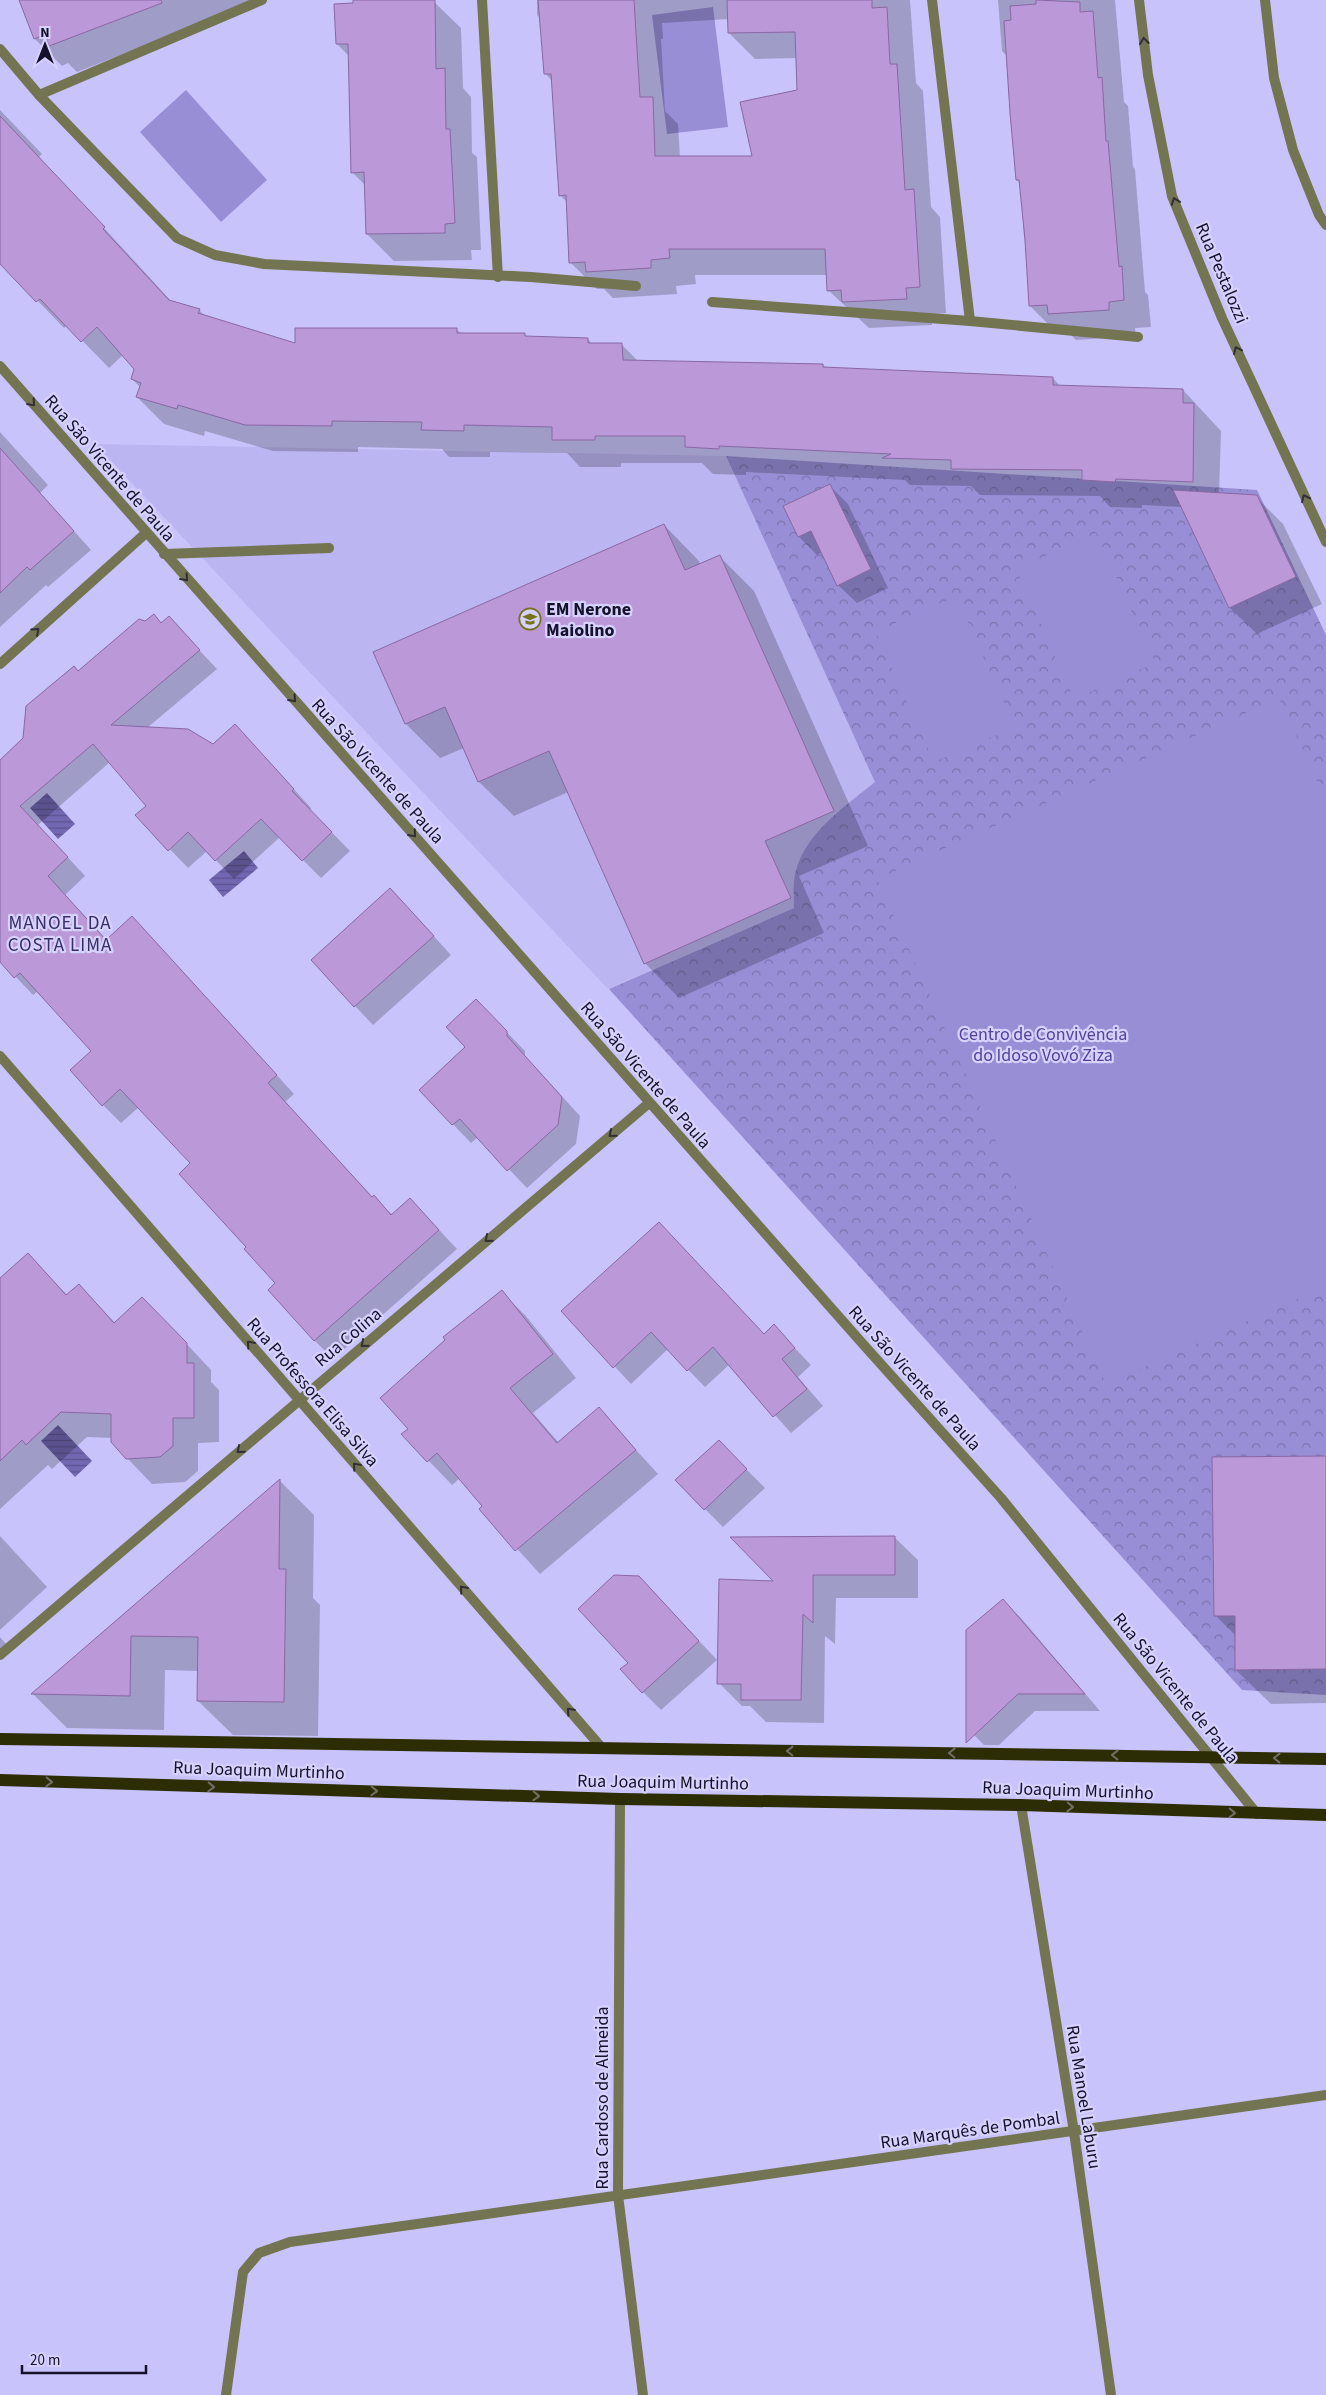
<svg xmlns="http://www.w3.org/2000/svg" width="1326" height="2395" font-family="'Source Sans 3',sans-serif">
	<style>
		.built { fill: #bbb5f1 }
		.park { fill: url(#park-crowns) }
		.pitch { fill: #988ed6 }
		.water { fill: url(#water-rules) }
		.shadow { fill: #0003; fill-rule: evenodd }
		.building { fill: #bb98d8; stroke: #8967a3 }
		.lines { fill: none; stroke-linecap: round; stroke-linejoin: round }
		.service { stroke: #737451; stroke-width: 10 }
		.minor { stroke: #737451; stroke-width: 10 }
		.tertiary { stroke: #737451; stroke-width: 10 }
		.primary { stroke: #2d2d05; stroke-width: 12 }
		.oneway { stroke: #312f36 }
		.oneway2 { stroke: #716f68 }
		.labels { text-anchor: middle; stroke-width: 4.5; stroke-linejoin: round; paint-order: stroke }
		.street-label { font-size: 18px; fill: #15112a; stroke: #d6d2fd }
		.poi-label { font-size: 18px; font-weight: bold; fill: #15112a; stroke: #d6d2fd; text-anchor: start }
		.park-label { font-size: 18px; fill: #55419d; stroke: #d6d2fd }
		.neighbourhood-label { font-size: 19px; letter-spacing: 1px; fill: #382d67; stroke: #d6d2fd }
	</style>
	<defs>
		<pattern id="park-crowns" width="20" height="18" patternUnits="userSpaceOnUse" patternTransform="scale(1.25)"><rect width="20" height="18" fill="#988ed6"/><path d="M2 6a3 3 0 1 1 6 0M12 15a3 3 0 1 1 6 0" fill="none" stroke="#7b73ae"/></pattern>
		<pattern id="water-rules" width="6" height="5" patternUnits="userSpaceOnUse" patternTransform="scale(1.25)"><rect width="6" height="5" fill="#7267b1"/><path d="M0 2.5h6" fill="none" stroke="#5c5390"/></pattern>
	</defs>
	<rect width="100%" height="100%" fill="#c9c3fb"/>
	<path class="built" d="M95,444l631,12 150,326 -35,28 -26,25 -21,46v27l-186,81z"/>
	<path class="park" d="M726,456l531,34 69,145v1060l-84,-5 -633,-701 185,-81c0,-9 -1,-18 0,-27 5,-44 49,-73 81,-99z"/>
	<g class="pitch">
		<path d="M713,7l15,120 -61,7 -15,-119z"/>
		<path d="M186,90l81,90 -46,42 -81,-90z"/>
		<path d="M1096,533l59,130 -81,36 -58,-130z"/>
		<path d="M956,596l59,131 -81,35 -58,-130z"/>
		<path d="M1279,698l47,103v485l-220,98 -229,-505z"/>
	</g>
	<g class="water">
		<path d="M47,793l28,31 -17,15 -28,-31z"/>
		<path d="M244,851l14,17 -35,29 -14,-17z"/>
		<path d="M58,1425l34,36 -17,16 -34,-36z"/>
	</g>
	<g class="shadow">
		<path d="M20,0h241l-184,72 -9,-9 -6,3 -27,-27z"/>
		<path d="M354,0l80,2 27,26 2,60 8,9 1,56 5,4 4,93h-10l1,10 -78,1 -27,-27 -2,-49 -13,-13 -2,-115 -13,-13z"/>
		<path d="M537,0h373l6,83 7,8 8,116 9,10 6,96 -14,1v11l-63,3 -41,-38 -1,-15h-132l1,9 -20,2 1,8 -64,4 -9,-9h-7l-27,-27 -3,-60 -7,-7 -8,-114 -7,-8 -4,-54 -4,-4zM729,19v14l26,26 42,-1 2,33 -46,67h-73l-2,-34 -13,-13 -4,-72h2l-1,-16z"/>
		<path d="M998,0h117l9,102 4,4 5,61 2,2 10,123 3,3 3,32 -16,1 1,8 -60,4 -8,-8 -11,1 -27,-27 -10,-123 -3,-3 -9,-123 -6,-6z"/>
		<path d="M0,110l42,44 -3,3 133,145 27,8 7,7 91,28 160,-15 5,4h62l4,4 60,1 5,6h29l16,16 185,4 3,3 227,10 8,9 122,3 38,41 -2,63 37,3 27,27 39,80 -65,30 -27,-26 -48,-101 -40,-2v3l-32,-1 -10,-11 -120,-1 -9,-9 -61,-1 -5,-5 -159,-8v3l-33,-1 -11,-11h-81v4h-41l-13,-14 -77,-1v5h-41l-7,-8 -84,-2v5l-85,-1 -68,-20 -1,5 -40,-12 -27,-27 3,-10 -8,-8 3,-10 -12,-14 -14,13 -42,-43 -3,3 -55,-57 -9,-21z"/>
		<path d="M0,432l48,53 -8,8 51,57 -43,37 -2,-2 -46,42z"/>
		<path d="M829,485l19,19 40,84 -31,15 -19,-18 -16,-33 -5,3 -18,-18 -14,-30z"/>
		<path d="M664,525l34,35 3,5 19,-8 34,34 114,255 -69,30 25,57 -145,65 -34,-35 -77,-171 -54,24 -35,-34 -15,-34 -24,10 -34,-34 -31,-71z"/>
		<path d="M169,618l48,51 -70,59 66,18 40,-2 58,64 -1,2 40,41 -29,27 -41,-41 -46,42 -27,-28 -19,17 -51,-53 11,-9 -38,-44 -72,63 47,51 -20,19 42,46 25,-24 162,177 -9,8 88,96 20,17 35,3 29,31 -124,110 -18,-18 -38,-58 -29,-36 -56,-83 -53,-57 -18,16 -18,-18 -10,-54 -55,-60 -5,4 -33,-35v-198l25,-23 54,-66z"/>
		<path d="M408,908l43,47 -78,70 -18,-19z"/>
		<path d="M494,1019l31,32v5l55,60 -4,28 -49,44 -49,-51 -7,6 -51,-53z"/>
		<path d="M28,1254l39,41 12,-10 36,38 53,1 43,46v12l8,8v52l-21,1v28l-13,11 -33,2 -25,-26 -15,-20 -25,-1 -35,32 -4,-4 -48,44v-229z"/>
		<path d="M501,1292l24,23 51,63 -43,35 26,30 40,-34 59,65 -118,100 -59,-65 3,-3 -24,-28 -8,7 -49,-51 6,-5z"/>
		<path d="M563,1311l201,24 10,-9 37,39 -13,12 25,29 -32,27 -61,-69 -25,23 -37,-38 -37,35z"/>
		<path d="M1326,1457v246l-55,1 -35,-34v-34l-21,-21z"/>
		<path d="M737,1460l28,28 -42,39 -18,-18z"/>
		<path d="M280,1481l34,34 -1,83 7,7 -2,131 -85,-1 -35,-34v-30l-33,-1 -1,60 -97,-2 -34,-34z"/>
		<path d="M0,1536l47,51 -47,43z"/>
		<path d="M894,1537l24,23v38h-82l-1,46 -10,-8 -1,87 -58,-1 -16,-16h-8l-23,-23 57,-100z"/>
		<path d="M657,1596l60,64 -56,50 -18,-18 -13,-29z"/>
		<path d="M1002,1600l18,17 80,94h-65l-36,34h-15l-17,-17z"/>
		<path d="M0,1637l7,8 -7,6z"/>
	</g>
	<g class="building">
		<path d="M19,0h142l1,3 -113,43 -4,-11 -11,4z"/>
		<path d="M353,0h82l1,69 9,-1 1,61h4l5,94 -10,1v9l-79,1 -2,-62 -13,1 -3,-129h-12l-2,-40 19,-1z"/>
		<path d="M538,0h96l6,97h13l2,59h97l-12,-54 57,-12 -2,-58 -67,1 -1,-33h145v8l15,-1 3,57h7l8,126 9,-1 6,98 -14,1 1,11 -65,3 -1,-12 -14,1 -2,-42h-156l1,9 -19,2v8l-65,4 -1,-10 -16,1 -3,-68 -7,1 -8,-122h-7z"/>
		<path d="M1036,0l44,2v10l13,-1 5,67 4,-1 4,64h2l11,126 3,-1 2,34 -15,2v8l-61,4 -1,-9 -18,1 -4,-66 -6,-60h-3l-6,-67 -6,-92 7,-1 -1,-14 26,-2z"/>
		<path d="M0,116l105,111 -2,2 66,71 31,9 -2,4 97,30v-15h162v5h68v3l63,2v5h34l1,17 200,4v3l230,10v8l130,4v14h11l-1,79 -77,-3 -1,3 -33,-2v-10l-131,-1v-9l-69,-2 9,-4 -172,-8v3l-34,-2v-11h-90v4h-43v-13l-88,-2v6l-43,-1 1,-8 -90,-1v5l-87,-1 -67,-20 -1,4 -41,-12 5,-14 -10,-4 3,-10 -37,-42 -16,15 -41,-43 -4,3 -36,-38z"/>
		<path d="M0,448l74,83 -44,39 -3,-3 -27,26z"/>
		<path d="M830,484l41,85 -34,17 -26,-55 -13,6 -15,-31z"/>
		<path d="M1173,490l84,5 39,82 -67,31z"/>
		<path d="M664,524l21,46 35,-15 114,256 -69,30 26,57 -147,66 -95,-213 -71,31 -33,-75 -40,17 -32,-72z"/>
		<path d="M154,614l7,9 8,-7 31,34 -89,75 77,4 25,15 22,-20 59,65 -2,2 40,41 -30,29 -41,-42 -46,42 -27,-29 -20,19 -33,-36 11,-9 -53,-62 -73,62 48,51 -20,19 58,64 26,-24 145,159 -9,8 104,114 2,-2 17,20 19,-17 29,32 -125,111 -46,-51 7,-7 -31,-34 2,-2 -67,-73 11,-11 -70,-74 -18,17 -32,-36 21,-19 -71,-78 -6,5 -14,-16v-202l23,-22 3,-32 48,-40 4,5 61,-52 6,2z"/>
		<path d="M390,888l44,48 -80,71 -43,-47z"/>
		<path d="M476,999l31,32v5l55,61 -4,28 -51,46 -47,-52 -8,6 -33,-35 46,-43 -19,-20z"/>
		<path d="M659,1222l105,112 10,-10 21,24 -13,11 25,30 -34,28 -60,-70 -26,24 -36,-39 -38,36 -52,-57z"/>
		<path d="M28,1253l38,42 13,-11 35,39 28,-26 45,46v20h7v55h-21v28l-13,11 -34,2 -15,-17v-28l-50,-2 -35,33 -4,-5 -22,21v-183z"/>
		<path d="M502,1290l51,64 -43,34 47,55 42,-36 37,43 -121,101 -36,-42 3,-3 -45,-53 -10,9 -26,-28 7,-5 -28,-31 65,-58 -2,-3z"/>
		<path d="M719,1440l28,29 -43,41 -29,-30z"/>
		<path d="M1326,1456v213l-91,1v-54h-21l-2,-159z"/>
		<path d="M280,1479l-1,90h7l-2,133 -87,-1 1,-64 -67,-1 -1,60 -99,-2z"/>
		<path d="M895,1536v39h-82v48l-10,-9 -2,86h-60v-16h-24l2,-105 54,2 -43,-44z"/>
		<path d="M614,1575l25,1 60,65 -57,52 -22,-24 8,-6 -50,-54z"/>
		<path d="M1003,1599l82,95h-67l-52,49v-113z"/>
	</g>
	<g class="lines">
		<path class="service" d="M164,554l165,-6"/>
		<g class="minor">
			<path d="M482,0l16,277"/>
			<path d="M932,0l38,321"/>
			<path d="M1265,0l9,78 19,72 26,65 7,10"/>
			<path d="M0,49l39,46 138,143 38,17 49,9 267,13 105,9"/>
			<path d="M39,95l223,-95"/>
			<path d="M712,302l258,19 168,16"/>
			<path d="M0,366l862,977 139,155 256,316"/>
			<path d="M0,664l146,-131"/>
			<path d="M0,1056l602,692"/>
			<path d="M0,1655l649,-552"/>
			<path d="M620,1799l-2,396 25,200"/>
			<path d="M1021,1805l53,327 37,263"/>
			<path d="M226,2395l17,-123 16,-19 31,-11 1036,-147"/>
		</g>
		<path class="tertiary" d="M1139,0l9,75 24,121 50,122 104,224"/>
		<g class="primary">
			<path d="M0,1739l1326,20"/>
			<path d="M0,1780l620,19 401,6 305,10"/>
		</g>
	</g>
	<defs><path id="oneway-chevron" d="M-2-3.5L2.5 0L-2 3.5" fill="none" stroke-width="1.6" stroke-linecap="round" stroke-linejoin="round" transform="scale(1.25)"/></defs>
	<g class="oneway">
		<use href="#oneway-chevron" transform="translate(1144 41) rotate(-97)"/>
		<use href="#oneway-chevron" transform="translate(1175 201) rotate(-110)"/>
		<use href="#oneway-chevron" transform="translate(1237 350) rotate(-115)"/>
		<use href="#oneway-chevron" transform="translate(32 403) rotate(49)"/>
		<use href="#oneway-chevron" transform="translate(1305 498) rotate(-115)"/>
		<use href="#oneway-chevron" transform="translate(185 578) rotate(48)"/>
		<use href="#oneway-chevron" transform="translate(36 631) rotate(-42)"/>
		<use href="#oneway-chevron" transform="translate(293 699) rotate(48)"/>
		<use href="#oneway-chevron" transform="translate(413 834) rotate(49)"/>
		<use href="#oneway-chevron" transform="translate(612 1134) rotate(140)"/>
		<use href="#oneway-chevron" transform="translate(488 1239) rotate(140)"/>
		<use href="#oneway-chevron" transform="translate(250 1344) rotate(-131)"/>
		<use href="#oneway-chevron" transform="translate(364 1344) rotate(140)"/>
		<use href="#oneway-chevron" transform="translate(240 1450) rotate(140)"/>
		<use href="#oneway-chevron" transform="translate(356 1466) rotate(-131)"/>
		<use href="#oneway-chevron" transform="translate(463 1589) rotate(-131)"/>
		<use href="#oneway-chevron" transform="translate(570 1711) rotate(-131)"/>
	</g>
	<g class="oneway2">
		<use href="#oneway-chevron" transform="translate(790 1751) rotate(-179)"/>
		<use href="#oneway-chevron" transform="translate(952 1753) rotate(-179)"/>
		<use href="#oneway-chevron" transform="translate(1115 1755) rotate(-179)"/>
		<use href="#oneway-chevron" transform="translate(1277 1758) rotate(-179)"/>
		<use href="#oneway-chevron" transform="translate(49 1782) rotate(2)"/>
		<use href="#oneway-chevron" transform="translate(211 1787) rotate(2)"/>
		<use href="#oneway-chevron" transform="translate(374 1791) rotate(2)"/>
		<use href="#oneway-chevron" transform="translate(536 1796) rotate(2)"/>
		<use href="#oneway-chevron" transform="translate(1070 1807) rotate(2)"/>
		<use href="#oneway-chevron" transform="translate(1232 1813) rotate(2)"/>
	</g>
	<defs>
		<g id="school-ring" transform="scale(1.125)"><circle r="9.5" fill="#d6d2fd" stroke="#747318" stroke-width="1.5"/><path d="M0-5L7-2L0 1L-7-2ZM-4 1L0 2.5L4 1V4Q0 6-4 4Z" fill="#747318"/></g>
	</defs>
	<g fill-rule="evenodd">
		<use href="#school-ring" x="530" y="619"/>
	</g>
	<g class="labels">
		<g class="street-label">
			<text transform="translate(1222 273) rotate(67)" y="6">Rua Pestalozzi</text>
			<text transform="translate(110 468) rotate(49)" y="6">Rua São Vicente de Paula</text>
			<text transform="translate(378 771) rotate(48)" y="6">Rua São Vicente de Paula</text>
			<text transform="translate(646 1075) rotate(49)" y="6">Rua São Vicente de Paula</text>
			<text transform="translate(348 1337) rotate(-40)" y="6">Rua Colina</text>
			<text transform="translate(915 1378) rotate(48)" y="6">Rua São Vicente de Paula</text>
			<text transform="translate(313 1392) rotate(49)" y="6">Rua Professora Elisa Silva</text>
			<text transform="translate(1176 1688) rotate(51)" y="6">Rua São Vicente de Paula</text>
			<text transform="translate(259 1770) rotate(2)" y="6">Rua Joaquim Murtinho</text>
			<text transform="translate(663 1782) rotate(1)" y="6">Rua Joaquim Murtinho</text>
			<text transform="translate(1068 1790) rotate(2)" y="6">Rua Joaquim Murtinho</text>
			<text transform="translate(1084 2097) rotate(81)" y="6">Rua Manoel Laburu</text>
			<text transform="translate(602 2098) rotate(-90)" y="6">Rua Cardoso de Almeida</text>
			<text transform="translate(970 2130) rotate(-8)" y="6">Rua Marquês de Pombal</text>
		</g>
		<g class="poi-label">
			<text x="546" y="615">EM Nerone<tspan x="546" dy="21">Maiolino</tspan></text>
		</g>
		<g class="park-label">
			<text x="1043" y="1040">Centro de Convivência<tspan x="1043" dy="21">do Idoso Vovó Ziza</tspan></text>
		</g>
		<g class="neighbourhood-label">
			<text x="60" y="929">MANOEL DA<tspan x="60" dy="22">COSTA LIMA</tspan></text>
		</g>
	</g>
	<g transform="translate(45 45)" stroke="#d6d2fd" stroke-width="4" paint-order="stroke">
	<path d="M0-4L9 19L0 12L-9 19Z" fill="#15112a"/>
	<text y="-8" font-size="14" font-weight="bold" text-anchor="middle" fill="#15112a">N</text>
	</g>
	<path d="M22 2365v8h124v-8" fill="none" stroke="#15112a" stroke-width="2.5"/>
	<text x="30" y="2365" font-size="15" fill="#15112a" stroke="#d6d2fd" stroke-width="4" paint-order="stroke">20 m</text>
</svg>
